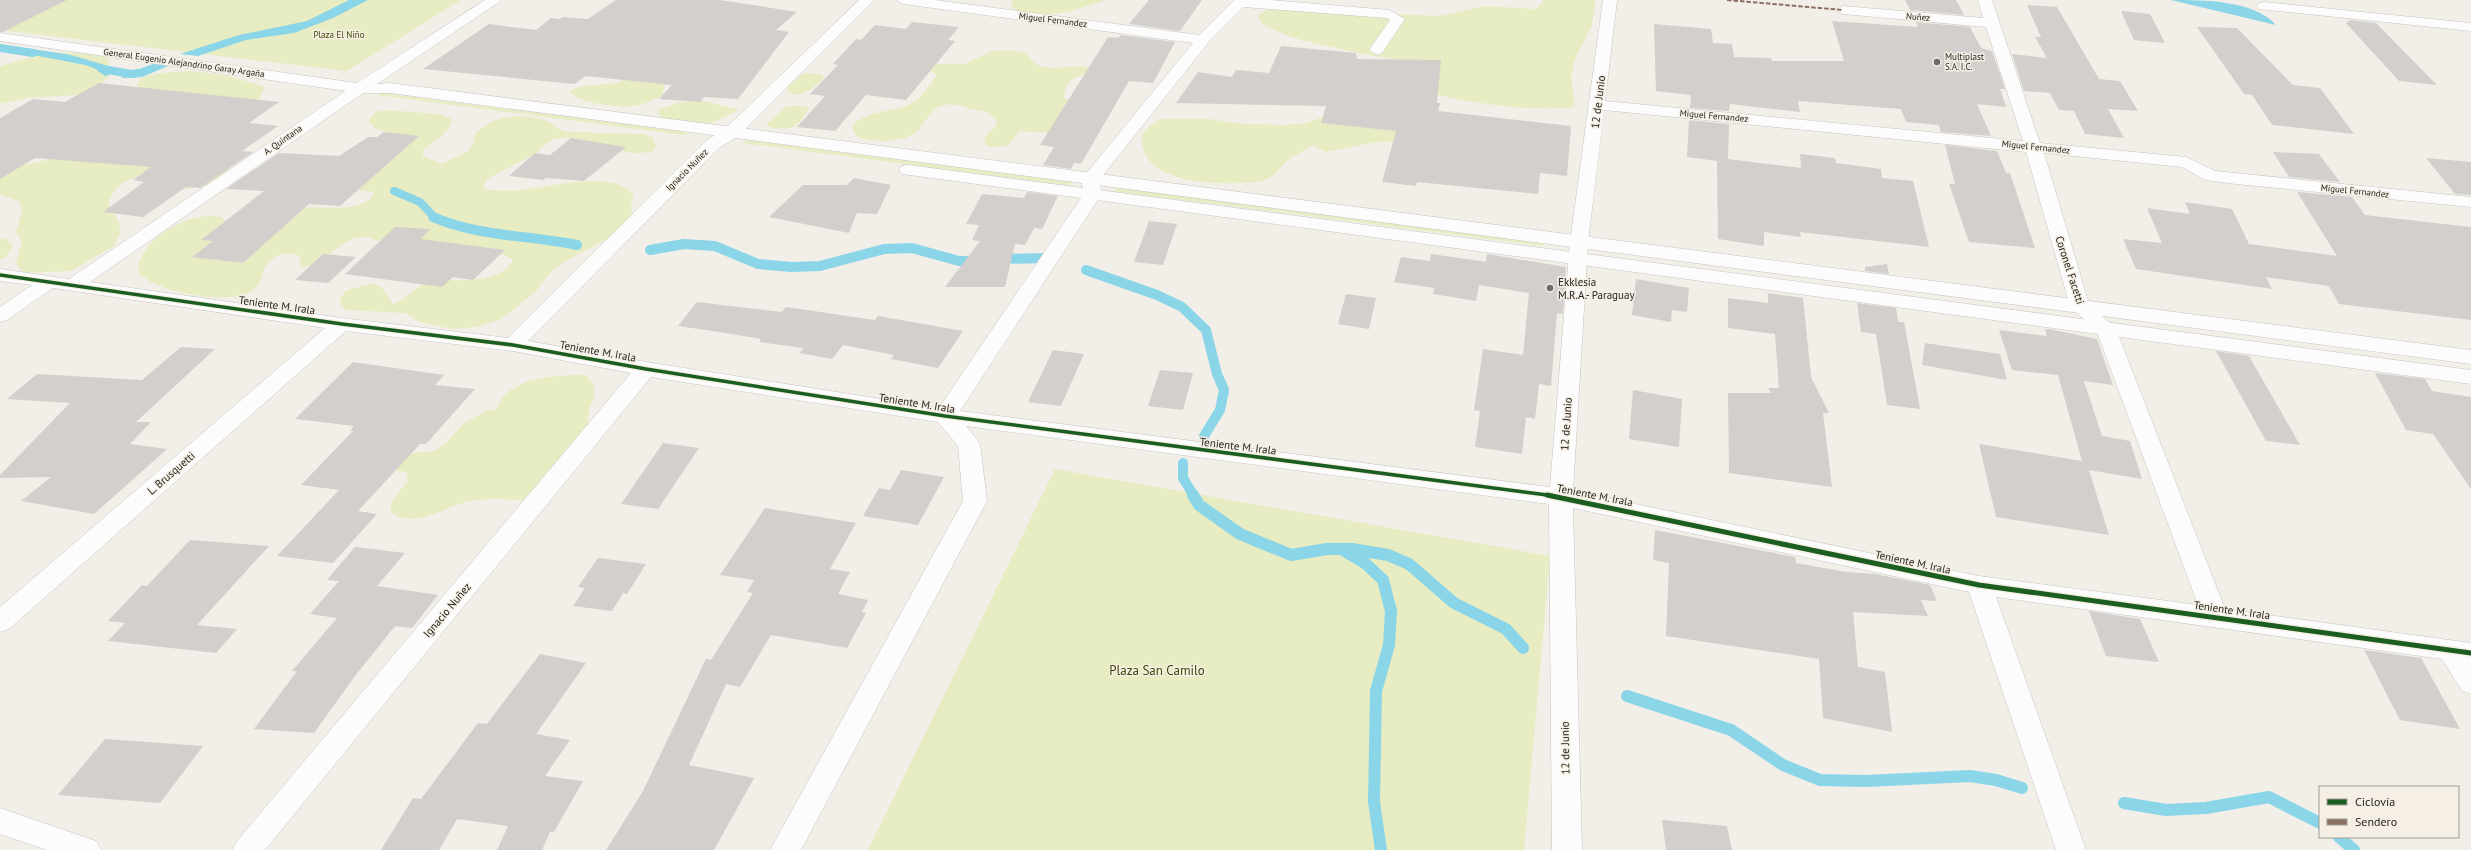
<svg xmlns="http://www.w3.org/2000/svg" width="2471" height="850" font-family="'PT Sans',sans-serif">
	<style>
		.green { fill: #e8ecc2 }
		.water { fill: #8ad5e8 }
		.lines { fill: none; stroke-linecap: round; stroke-linejoin: round }
		.stream-far2 { stroke: #8ad5e8; stroke-width: 8 }
		.stream-far1 { stroke: #8ad5e8; stroke-width: 10 }
		.stream { stroke: #8ad5e8; stroke-width: 12 }
		.building { fill: #d3cfcc }
		.street-casing { stroke: #c7c4c0; stroke-width: 1 }
		.secondary-casing { stroke: #c7c4c0; stroke-width: 1 }
		.street { fill: #fdfcfc; fill-rule: evenodd }
		.secondary { fill: #fdfcfc; fill-rule: evenodd }
		.quiet { stroke: #8d6e63; stroke-width: 2; stroke-dasharray: 4.5 2; stroke-linecap: butt }
		.cycleway-far1-casing { stroke: #f5efe5; stroke-width: 6 }
		.cycleway-casing { stroke: #f5efe5; stroke-width: 8 }
		.cycleway-far1 { stroke: #1b5e20; stroke-width: 3.5 }
		.cycleway { stroke: #1b5e20; stroke-width: 5 }
		.poi-dot { fill: #6d6b66; stroke: #f5efe5; stroke-width: 1.5 }
		.labels { text-anchor: middle; stroke-width: 3; stroke-linejoin: round; paint-order: stroke }
		.far-street-label { font-size: 9px; fill: #262420; stroke: #f5efe5 }
		.far-park-label { font-size: 9px; fill: #414604; stroke: #f5efe5 }
		.far-poi-label { font-size: 9px; fill: #262420; stroke: #f5efe5; text-anchor: start }
		.street-label { font-size: 11px; fill: #262420; stroke: #f5efe5 }
		.poi-label { font-size: 11px; fill: #262420; stroke: #f5efe5; text-anchor: start }
		.near-park-label { font-size: 13px; fill: #414604; stroke: #f5efe5 }
	</style>
	<rect width="100%" height="100%" fill="#f2eee8"/>
	<g class="green">
		<path d="M0,0h461l-114,71 -347,-41z"/>
		<path d="M1012,0h94c-23,8 -75,26 -95,6z"/>
		<path d="M1543,0h53l-5,28 -16,31 -4,18 4,30c-48,5 -94,-3 -142,-13l8,-34c-39,3 -68,-4 -105,-12 -26,-6 -52,-11 -75,-25l-3,-8 11,-6 171,7 44,-10 52,3 7,-7z"/>
		<path d="M992,51c10,0 25,-3 34,3 7,5 6,10 17,13 15,3 32,-3 47,1 -8,14 -22,2 -26,29l5,4 -18,32 -32,-2c-11,17 -11,16 -32,16l-3,-10 11,-10 2,-6c-10,-12 -13,-9 -26,-12 -10,-3 -17,-6 -27,-4 -11,2 -18,15 -24,23 -12,16 -48,15 -64,8l-4,-10c17,-18 41,-12 60,-23 11,-6 18,-18 25,-28l-11,-7 2,-4h37z"/>
		<path d="M49,52l48,2 11,4v8l7,2 -15,18 -24,9 -50,3 -26,6v-38z"/>
		<path d="M191,71l35,4 39,12 -11,21 -21,54 -7,11 -19,12 -26,5 -30,-17c-23,6 -34,8 -43,31l11,18 1,11 -6,13 -43,25 -47,2 -8,-9 6,-23 -6,-9 6,-21 -3,-10 -19,-6v-30l31,-1 51,-13 65,-60 -10,-6 5,-8 26,-5z"/>
		<path d="M804,73l19,2v5c-10,7 -23,21 -36,11l1,-5z"/>
		<path d="M630,76l40,4 -5,5 -3,11c-9,4 -19,9 -30,10 -12,2 -58,-3 -62,-15 19,-11 43,-1 60,-15z"/>
		<path d="M381,93l305,39 1,1 -4,2 -306,-40z"/>
		<path d="M699,100l40,10 -32,15 -37,-3 -11,-7 -1,-5 20,-7z"/>
		<path d="M1358,105l33,25 40,11 -54,1 -52,10 -12,-7c-8,5 -18,10 -26,16 -7,6 -11,15 -20,18 -8,4 -18,3 -27,4 -32,2 -103,-2 -98,-49l5,-6 14,-9h48l33,5 45,1 19,-2z"/>
		<path d="M787,106h22c-8,21 -20,27 -42,20l2,-5z"/>
		<path d="M386,110l52,4 14,5c-1,15 -20,22 -29,32v5l19,8 26,-13 7,-10 -2,-5c18,-20 45,-24 71,-16 10,3 14,11 24,12l76,2 8,3 4,9 -3,5c-6,1 -14,3 -21,2 -34,-5 -79,-37 -100,9l1,-7 -46,24 -4,7 4,4c11,0 23,1 34,0 27,-2 97,-23 113,7l-3,6 1,13 -15,18 -53,28 -16,13 -11,15 -35,29 -26,8 -25,2 -31,-7 -15,-9 -59,-3 -5,-6 -1,-6 7,-8 27,-7 7,4 12,17c14,-4 20,-17 34,-21 26,-7 70,5 86,-23l-21,-12 -114,-7c-27,-14 -44,13 -64,24 -4,2 -9,2 -13,2l-2,-11c-12,-6 -28,-1 -34,11 -4,8 -3,16 -10,22 -22,18 -100,4 -117,-17 1,-34 53,-62 84,-55l3,4 -3,11 -15,26c29,13 77,-32 98,-50 21,-2 51,5 67,-11l1,-5 -27,-4 47,-54 -17,-5 -8,-8 8,-9z"/>
		<path d="M747,140l325,42v1l-3,2 -326,-42z"/>
		<path d="M1117,188l425,55 2,3 -431,-55z"/>
		<path d="M0,238l6,1 7,7 -9,13h-4z"/>
		<path d="M585,375c18,15 6,23 3,40 -1,7 1,17 2,25l-64,60c-16,0 -33,-2 -49,0 -27,2 -63,33 -87,11l2,-10 16,-20 -2,-9 -13,-2 12,-16 30,-3 11,-8 17,-19 26,-15 6,2c3,-5 7,-14 12,-18 21,-17 53,-18 78,-18z"/>
		<path d="M1055,469l495,87 -26,294h-656z"/>
	</g>
	<g class="water">
		<path d="M349,0h19l-35,18 -39,15 -48,7 -48,16 -18,-2 59,-19 68,-14z"/>
		<path d="M2171,0c32,0 83,0 105,25z"/>
		<path d="M26,48l45,7 44,13 3,4 -13,4 -11,-8 -9,-3 -67,-13z"/>
		<path d="M153,64l15,2 -26,11 -21,1 7,-5z"/>
	</g>
	<g class="lines">
		<g class="stream-far2">
			<path d="M0,48l33,5"/>
			<path d="M102,69l29,5 9,-1"/>
			<path d="M394,191l26,11 15,16"/>
		</g>
		<g class="stream-far1">
			<path d="M433,217c46,20 96,18 144,28"/>
			<path d="M650,250l34,-6 31,2 43,18 33,3 29,-1 64,-17 28,-1 47,13h19"/>
			<path d="M1000,259l47,-1"/>
			<path d="M1086,270l71,25 25,12 24,23 11,44 7,16 -4,20 -16,26"/>
			<path d="M1183,463v15l11,18"/>
		</g>
		<g class="stream">
			<path d="M1193,495l6,10 41,29 51,21 36,-6h25l36,6 21,9 45,39 52,26 17,19"/>
			<path d="M1343,550l22,13 18,17 8,31 -2,34 -13,46 -2,111 7,48"/>
			<path d="M1627,696l104,34 52,35 37,15 46,1 104,-5 26,4 26,8"/>
			<path d="M2124,803l42,7 40,-2 63,-11 51,26"/>
			<path d="M2339,837l15,13"/>
		</g>
	</g>
	<g class="building">
		<path d="M0,0h67l-64,32h-3z"/>
		<path d="M616,0h104l77,12 -21,18 13,2 -51,67 -34,-2 -4,5 -41,-3 13,-14 -87,-9 -10,8 -152,-15 66,-45 47,6 15,-12 9,1 3,-2 25,2z"/>
		<path d="M1149,0h53l-22,31 -51,-7z"/>
		<path d="M1905,0h51l8,15 -54,-5z"/>
		<path d="M2027,5l30,2 42,72 21,2 18,30 -30,-2 16,29 -39,-4 -11,-23 -15,-1 -9,-17 -26,-2 -12,-37 35,4 -12,-21h6z"/>
		<path d="M2121,11l29,3 15,29 -31,-3z"/>
		<path d="M2350,20l26,3 61,62 -38,-4 -53,-58z"/>
		<path d="M1832,21l86,6 -2,-5 54,5 11,21 11,3 13,38h-5l6,18 -29,-3 14,32 -50,-4 -2,-7 -33,-3 -5,-13 -103,-8 2,11 -70,-8 -1,7 -39,-3 1,-13 -35,-4 -2,-67 57,5 2,14 19,1 2,13 37,1 1,3h72z"/>
		<path d="M912,22l47,5 -11,13 7,1 -49,59 -40,-5 -31,36 -38,-4 28,-31 -15,-2 28,-29 -5,-1 23,-25 5,1 14,-15 31,4z"/>
		<path d="M2197,27l40,1 56,57 27,3 34,46 -82,-9 -20,-30 -8,-1z"/>
		<path d="M1121,35l54,7 -22,41 -24,-2 -48,83 -7,-1 -3,6 -28,-4 11,-18 -14,-2 68,-108 10,1z"/>
		<path d="M1281,46l75,7 1,6 84,1 -4,43h3l-2,8 133,15 -4,50 -27,-3 -2,21 -121,-12 -1,4 -34,-4 14,-51 -75,-8 5,-17 -150,-3 22,-31 34,5 4,-7 33,3z"/>
		<path d="M99,83l180,19 -30,21 29,3 -36,25 11,1 -53,36 -14,-1 -43,30 -40,-5 41,-30 -11,-2 18,-13 -116,-9 -35,21v-61l33,-19 32,3z"/>
		<path d="M1689,120l40,4 -1,35 73,9 -1,-14 35,4 1,5 45,6 1,9 31,3 16,66 -129,-15 1,5 -37,-5v14l-46,-7 -1,-78 -30,-4z"/>
		<path d="M384,132l35,4 -79,70 -31,-2 -66,59 -51,-6 21,-16 -12,-1 63,-49 -38,-2 53,-36 60,3 29,-19h9z"/>
		<path d="M571,138l55,9 -42,34 -38,-3 -2,2 -35,-4 26,-23 15,2z"/>
		<path d="M1945,145l52,6 9,22h4l25,75 -66,-6 -20,-58h6z"/>
		<path d="M2273,152l46,2 21,28 -51,-5z"/>
		<path d="M2426,158l45,4v33l-16,-1z"/>
		<path d="M854,178l37,7 -14,29 -20,-1 -8,20 -80,-16 34,-32h44z"/>
		<path d="M1027,192l31,4 -16,33 -8,-1 -9,17 -10,-1 -10,43h-60l35,-46 -8,-1 7,-15 -13,-1 16,-30 42,4z"/>
		<path d="M2297,192l55,5 13,18 106,12v93l-132,-16 -10,-18 -63,-9 6,12 -136,-20 -13,-30 39,4 -15,-35 43,6 -5,-12 47,7 17,35 88,12z"/>
		<path d="M1149,221l28,3 -14,41 -29,-3z"/>
		<path d="M395,227l35,2 -9,10 84,11 -32,30 -20,-3 -11,10 -97,-13z"/>
		<path d="M323,254l33,3 -28,26 -33,-3z"/>
		<path d="M1431,254l55,8 1,-8 79,13 -3,47 -6,-1 -6,73 -12,-2 -4,35 -9,-2 -4,37 -47,-7 5,-36 -6,-1 9,-61 40,6 6,-62 -50,-8 -3,16 -43,-7 1,-6 -40,-6 7,-25 29,4z"/>
		<path d="M1887,264l2,10 -24,-3v-4z"/>
		<path d="M1636,279l53,9 -2,24 -15,-2 -1,12 -39,-7z"/>
		<path d="M1768,293l35,5 8,79 18,36h-6l9,74 -103,-14 -1,-80h43l-3,-5h11l-4,-54 -47,-6v-30l40,5z"/>
		<path d="M1346,294l30,4 -7,31 -31,-5z"/>
		<path d="M697,302l85,10 4,-5 89,13 3,-4 85,15 -25,37 -47,-9 3,-4 -51,-10 -11,14 -33,-6 5,-5 -45,-6 2,-3 -41,-7 -42,-6z"/>
		<path d="M1857,303l39,5 2,14h6l16,87 -33,-4 -11,-71 -15,-2z"/>
		<path d="M2049,329l48,10 16,46 -29,-4 18,55 28,5 12,38 -53,-9 20,65 -113,-18 -17,-73 103,17 -24,-86 -46,-5 -13,-40 48,6 -2,-6z"/>
		<path d="M1925,343l75,11 7,26 -85,-15z"/>
		<path d="M181,347l34,2 -79,73h15l-21,22 37,5 -73,65 -73,-13 30,-24 -51,1v-3l70,-72 -63,-4 30,-25 105,6z"/>
		<path d="M1053,350l31,4 -23,52 -33,-4z"/>
		<path d="M2216,351l33,5 51,89 -34,-4z"/>
		<path d="M353,362l91,13 -9,10 40,4 -49,55h-6l-62,67 19,3 -44,49 -56,-7 62,-66 -38,-5 52,-54h-3l4,-5 -59,-7z"/>
		<path d="M1160,370l33,3 -10,37 -35,-4z"/>
		<path d="M2375,373l50,6 7,12 39,6v92l-38,-55 -27,-4z"/>
		<path d="M1633,390l49,9 -3,48 -50,-8z"/>
		<path d="M663,443l36,5 -41,61 -37,-5z"/>
		<path d="M901,470l43,7 -26,48 -55,-9 16,-28 11,2z"/>
		<path d="M765,508l91,15 -26,46 20,3 -12,22 30,6 -6,12 4,1 -19,35 -76,-13 -31,52 -14,-3 -37,81 65,13 -40,72h-108l37,-59 63,-132 5,1 42,-67 -6,-1 7,-12 -34,-5z"/>
		<path d="M1655,530l140,27 1,6 50,9 29,2 55,11 7,16 -16,-1 7,16 -75,-4 5,55 27,5 7,60 -69,-14 -4,-59 -153,-23 3,-73 -16,-3z"/>
		<path d="M190,540l79,6 -72,79 40,4 -21,24 -108,-12 17,-18 -17,-2 34,-36 5,1z"/>
		<path d="M355,547l50,6 -28,33 61,9 -26,33 -17,-2 -40,50 -41,57 -60,-4 43,-58h-5l45,-53 -27,-4 29,-33 -12,-1z"/>
		<path d="M598,558l48,6 -19,30 -4,-1 -11,18 -39,-5 12,-18 -7,-1z"/>
		<path d="M2089,611l51,8 19,43 -53,-6z"/>
		<path d="M2364,650l57,8 39,71 -60,-9z"/>
		<path d="M540,654l46,9 -50,71 34,6 -25,36 38,5 -29,51h-4l-8,18h-45l11,-24 -51,-7 -18,31h-58l32,-52 8,1 57,-76 9,1z"/>
		<path d="M105,739l98,7 -43,57 -102,-8z"/>
		<path d="M1662,820l65,6 5,24h-66z"/>
	</g>
	<g class="lines">
		<g class="street-casing">
			<g id="street">
				<path d="M859,0h15l-136,136 -19,12 -191,193 118,21 293,46 144,-213 -1,-16 3,-4 108,-132 -290,-39 -7,-4h39l264,35 35,-35h36l119,10 16,9 -23,34 -5,2 -8,-5 21,-30 -4,-2 -142,-11 -36,36 -108,136 1,16 -141,216 590,76 20,-245 33,-242h14l-12,101 418,40 -37,-114 -143,-13 -7,-4 7,-4 140,12 -5,-18h14l48,143 146,14 29,14 256,26v10l-235,-23 -31,-4 -23,-13 -138,-14 45,151 27,25 109,280 246,34v51l-9,-3 -20,-32 -446,-62 90,253h-30l-87,-258 -396,-84 9,342h-30l-3,-346 -583,-78 14,18 7,57 -186,349h-31l193,-349 -5,-55 -20,-24 -287,-45 -386,473h-33l5,-9 394,-468 -118,-22 -167,-20 -337,298 -9,3v-25l325,-279 -272,-40 -46,32 -7,2v-15l32,-22 -32,-4v-12l69,10 285,-194h12l2,3 -2,3 -276,191 252,36 166,20 199,-198 19,-12zM1604,110l422,42 44,154 27,26 101,273 -219,-29 -406,-85 15,-249z"/>
				<path d="M2264,2l207,21v8l-212,-22 -2,-3 2,-3z"/>
				<path d="M0,808l96,33 5,9h-54l-47,-16z"/>
			</g>
		</g>
		<g class="secondary-casing">
			<g id="secondary">
				<path d="M485,0h17l-125,84 13,-1 2081,267v14l-2081,-271h-30l-360,-52v-8l357,50z"/>
				<path d="M908,165l1563,205v14l-1569,-210 -3,-4 3,-4z"/>
			</g>
		</g>
		<use href="#street" class="street"/>
		<use href="#secondary" class="secondary"/>
		<path class="quiet" d="M1727,0l116,10"/>
		<g class="cycleway-far1-casing">
			<path id="cycleway-far1" d="M0,275l342,49 171,21 133,24 299,47 610,80"/>
		</g>
		<g class="cycleway-casing">
			<path id="cycleway" d="M1547,495l432,90 492,68"/>
		</g>
		<use href="#cycleway-far1" class="cycleway-far1"/>
		<use href="#cycleway" class="cycleway"/>
	</g>
	<g class="poi-dot">
		<circle cx="1937" cy="62" r="4"/>
		<circle cx="1550" cy="288" r="4"/>
	</g>
	<g class="labels">
		<g class="far-street-label">
			<text transform="translate(1918 17) rotate(5)" y="3">Nuñez</text>
			<text transform="translate(1053 20) rotate(7)" y="3">Miguel Fernandez</text>
			<text transform="translate(184 63) rotate(8)" y="3">General Eugenio Alejandrino Garay Argaña</text>
			<text transform="translate(1714 116) rotate(5)" y="3">Miguel Fernandez</text>
			<text transform="translate(283 140) rotate(-35)" y="3">A. Quintana</text>
			<text transform="translate(2036 147) rotate(6)" y="3">Miguel Fernandez</text>
			<text transform="translate(687 170) rotate(-45)" y="3">Ignacio Nuñez</text>
			<text transform="translate(2355 191) rotate(6)" y="3">Miguel Fernandez</text>
		</g>
		<g class="far-park-label">
			<text x="339" y="38">Plaza El Niño</text>
		</g>
		<g class="far-poi-label">
			<text x="1945" y="60">Multiplast<tspan x="1945" dy="10">S.A. I.C.</tspan></text>
		</g>
		<g class="street-label">
			<text transform="translate(1598 102) rotate(-83)" y="4">12 de Junio</text>
			<text transform="translate(2070 270) rotate(72)" y="4">Coronel Facetti</text>
			<text transform="translate(277 305) rotate(8)" y="4">Teniente M. Irala</text>
			<text transform="translate(598 351) rotate(10)" y="4">Teniente M. Irala</text>
			<text transform="translate(917 403) rotate(9)" y="4">Teniente M. Irala</text>
			<text transform="translate(1566 424) rotate(-86)" y="4">12 de Junio</text>
			<text transform="translate(1238 446) rotate(7)" y="4">Teniente M. Irala</text>
			<text transform="translate(171 473) rotate(-41)" y="4">L. Brusquetti</text>
			<text transform="translate(1595 495) rotate(11)" y="4">Teniente M. Irala</text>
			<text transform="translate(1913 562) rotate(12)" y="4">Teniente M. Irala</text>
			<text transform="translate(447 610) rotate(-50)" y="4">Ignacio Nuñez</text>
			<text transform="translate(2232 610) rotate(8)" y="4">Teniente M. Irala</text>
			<text transform="translate(1565 748) rotate(-91)" y="4">12 de Junio</text>
		</g>
		<g class="poi-label">
			<text x="1558" y="286">Ekklesia<tspan x="1558" dy="13">M.R.A.- Paraguay</tspan></text>
		</g>
		<g class="near-park-label">
			<text x="1157" y="675">Plaza San Camilo</text>
		</g>
	</g>
	<rect x="2319" y="786" width="140" height="52" fill="#f5efe5" stroke="#a29e96"/>
	<rect x="2327" y="799" width="20" height="6" fill="#1b5e20" stroke="#a29e96"/>
	<text x="2355" y="806" font-size="12" fill="#262420">Ciclovía</text>
	<rect x="2327" y="819" width="20" height="6" fill="#8d6e63" stroke="#a29e96"/>
	<text x="2355" y="826" font-size="12" fill="#262420">Sendero</text>
</svg>
